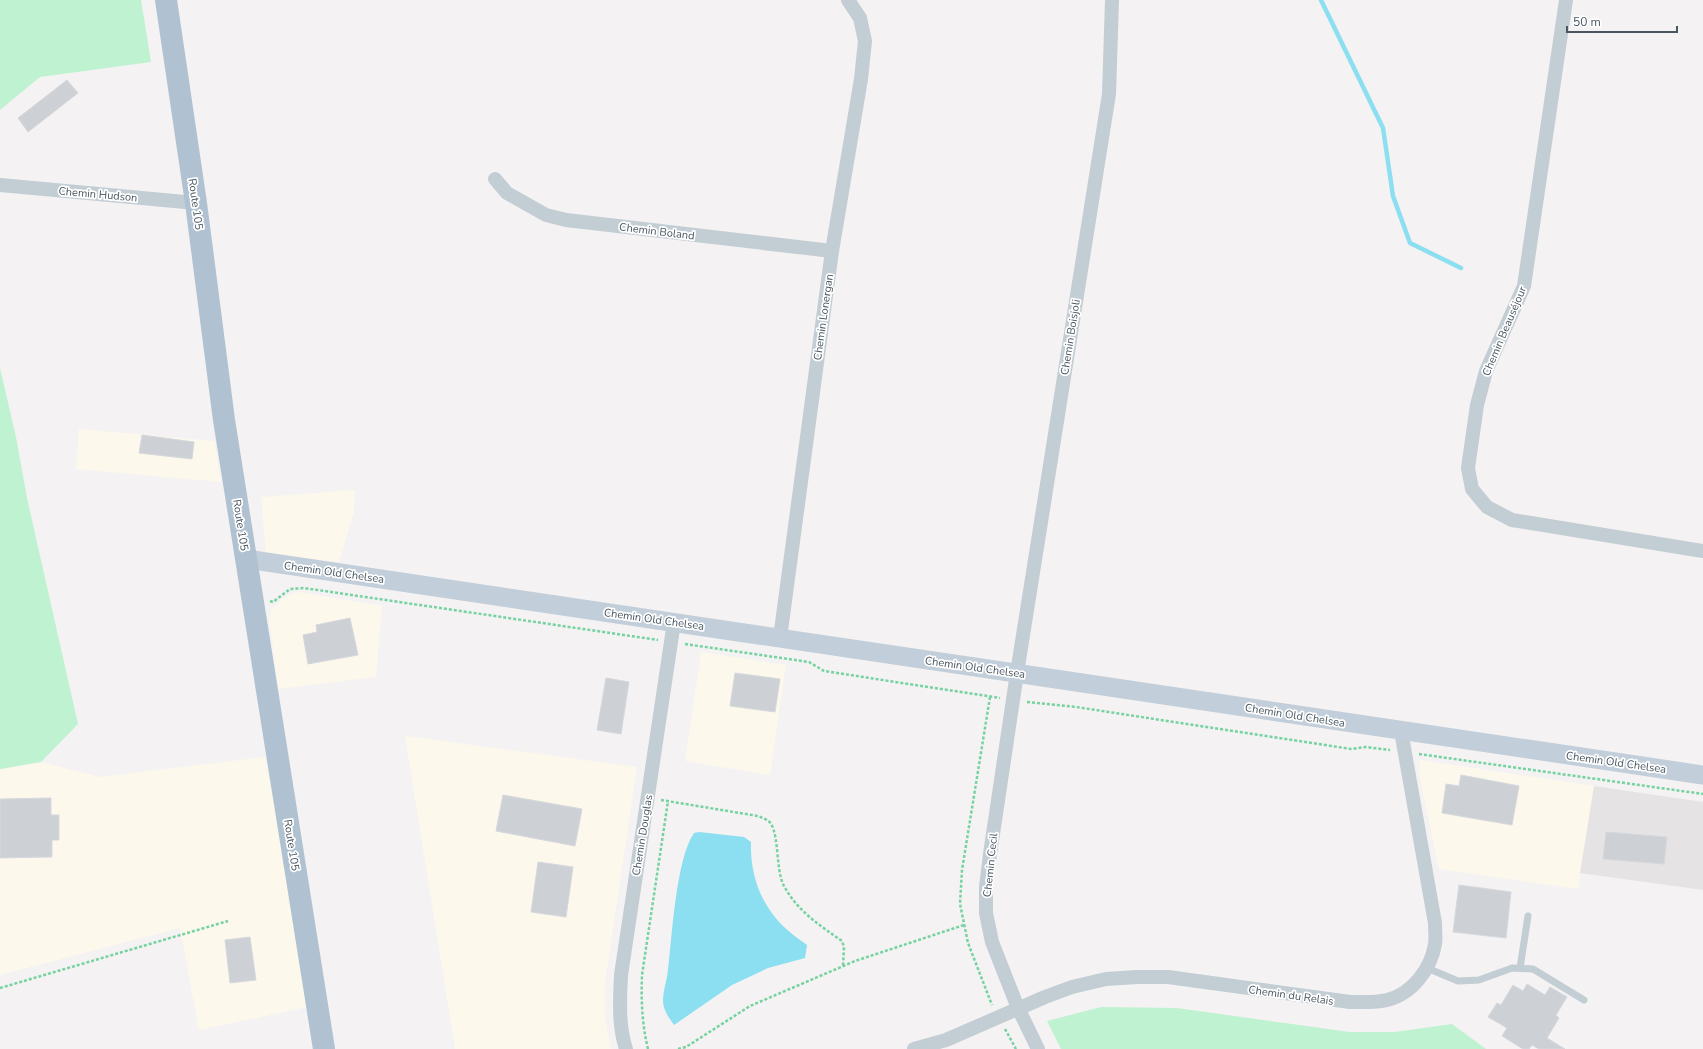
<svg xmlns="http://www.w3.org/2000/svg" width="1703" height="1049" font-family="'Nunito Sans',sans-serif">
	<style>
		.commercial { fill: #fdf8ec }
		.education { fill: #e5e3e4 }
		.green { fill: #bff2d1 }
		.water { fill: #8bdff1 }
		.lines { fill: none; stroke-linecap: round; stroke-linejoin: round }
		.stream { stroke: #8bdff1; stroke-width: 4.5 }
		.building { fill: #cdd1d6; stroke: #d5d8dd }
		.path { stroke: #75d2a1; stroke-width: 2.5; stroke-dasharray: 3 2; stroke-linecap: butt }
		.lane { stroke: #c2cdd4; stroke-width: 7 }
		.street { stroke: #c2cdd4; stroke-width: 14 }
		.secondary { stroke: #c2ced9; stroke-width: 19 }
		.primary { stroke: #b0c2d1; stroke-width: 22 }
		.labels { text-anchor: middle; stroke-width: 3.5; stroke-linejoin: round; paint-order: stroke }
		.street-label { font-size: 11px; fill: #485660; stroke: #fff }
	</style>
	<rect width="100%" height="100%" fill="#f4f2f2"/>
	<g class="commercial">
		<path d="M79,429l136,12 6,41 -145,-13z"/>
		<path d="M355,490l-1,22 -15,50 -73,-8 -5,-57z"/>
		<path d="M300,592l82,14 -6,71 -98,12 -9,-71 3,-9 10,-10 9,-5z"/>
		<path d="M701,652l85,13 -16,110 -85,-14z"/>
		<path d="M405,736l232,31 -32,216v35l6,31h-156z"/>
		<path d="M265,757l33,172 10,78 -109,23 -19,-102 -180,47v-205l41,-8 59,15z"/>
		<path d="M1420,760l174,26 -16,103 -139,-20 -20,-95z"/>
	</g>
	<path class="education" d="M1594,786l109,16v88l-123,-17z"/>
	<g class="green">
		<path d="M0,0h141l10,62 -111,15 -40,33z"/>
		<path d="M0,368l16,69 11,61 51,226 -37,38 -41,7z"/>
		<path d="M1101,1007l76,1 173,24h45l57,-8 34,25h-425l-14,-28z"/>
	</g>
	<path class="water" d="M699,832l45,5 7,5c-1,32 9,61 32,84 7,7 16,13 24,19l-2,13 -37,10 -36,17 -58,40c-5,-7 -11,-15 -11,-24 0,-10 4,-21 5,-31 4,-33 8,-111 26,-137z"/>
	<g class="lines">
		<path class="stream" d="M1321,0l62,128 10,68 17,47 51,25"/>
	</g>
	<g class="building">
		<path d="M67,80l11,13 -50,39 -10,-14z"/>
		<path d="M142,435l52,7 -2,17 -53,-6z"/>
		<path d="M350,618l8,37 -50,9 -5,-29 14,-3 -1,-7z"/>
		<path d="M735,673l45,6 -5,33 -45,-6z"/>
		<path d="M606,678l23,4 -8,52 -24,-4z"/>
		<path d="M1461,775l58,11 -7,39 -70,-12 4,-29 13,2z"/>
		<path d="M503,795l79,14 -7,37 -79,-15z"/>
		<path d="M51,798v17h8v25h-7v17l-52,1v-59z"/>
		<path d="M1606,832l61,5 -3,27 -61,-5z"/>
		<path d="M538,862l35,5 -7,50 -35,-5z"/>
		<path d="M1459,885l52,7 -5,46 -53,-6z"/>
		<path d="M250,937l6,43 -26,3 -5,-43z"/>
		<path d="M1527,984l18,11 5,-8 17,10 -11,18 3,3 -12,20 18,11h-26l-7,-4 -3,4h-6l-21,-13 5,-8 -19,-11 9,-14 4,2 12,-20 10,6z"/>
	</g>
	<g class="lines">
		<g class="path">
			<path d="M270,601l3,1 17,-13 14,-1 354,52"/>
			<path d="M685,644l124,18 15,9 176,27"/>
			<path d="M990,697l-28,173 -2,34 8,39 24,62"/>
			<path d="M1027,702l49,5 275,42 15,-2 24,3"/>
			<path d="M1419,754l284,40"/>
			<path d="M661,800l97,16c5,2 11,4 13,8 8,13 5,44 12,60 13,26 36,41 59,57l2,6 -1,19"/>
			<path d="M0,988l228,-67"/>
			<path d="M1005,1029l11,20"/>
			<path d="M648,1049c-6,-25 -7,-48 -6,-74l26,-174"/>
			<path d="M678,1049l8,-2 64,-41 105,-45 109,-36"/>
		</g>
		<g class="lane">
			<path d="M1427,968l31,13 21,-1 33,-12 21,1 51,31"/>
			<path d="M1520,968l8,-52"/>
		</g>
		<g class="street">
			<path d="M1566,0l-42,286 -38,85 -9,34 -9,63 4,21 15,18 25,13 191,31"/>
			<path d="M495,179l12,14 39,22 20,5 266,31"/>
			<path d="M0,185l196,18"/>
			<path d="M780,638l52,-387 29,-172 4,-38 -5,-23 -12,-18"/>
			<path d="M626,1049c-8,-24 -6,-50 -5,-74l53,-353"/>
			<path d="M914,1049l32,-9 99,-43 27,-10 34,-8 31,-2h31l182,25c12,0 25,1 37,-2 25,-6 44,-31 48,-56 1,-6 0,-14 0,-21l-34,-192"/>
			<path d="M1038,1049l-20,-41 -26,-66 -6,-29v-26l4,-33 27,-181 92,-579 3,-94"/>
		</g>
		<path class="secondary" d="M246,559l1457,216"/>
		<path class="primary" d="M166,0l30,203 28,217 100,629"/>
	</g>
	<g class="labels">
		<g class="street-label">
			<text transform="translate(98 194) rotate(5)" y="4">Chemin Hudson</text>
			<text transform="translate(196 204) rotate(82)" y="4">Route 105</text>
			<text transform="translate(657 231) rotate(7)" y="4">Chemin Boland</text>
			<text transform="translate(823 317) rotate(-82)" y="4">Chemin Lonergan</text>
			<text transform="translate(1504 331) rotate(-67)" y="4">Chemin Beauséjour</text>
			<text transform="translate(1070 337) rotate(-81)" y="4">Chemin Boisjoli</text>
			<text transform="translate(241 525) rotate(81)" y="4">Route 105</text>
			<text transform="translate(334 572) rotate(8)" y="4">Chemin Old Chelsea</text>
			<text transform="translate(654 619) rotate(8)" y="4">Chemin Old Chelsea</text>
			<text transform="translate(975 667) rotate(8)" y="4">Chemin Old Chelsea</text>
			<text transform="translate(1295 715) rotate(9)" y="4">Chemin Old Chelsea</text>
			<text transform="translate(1616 762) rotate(8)" y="4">Chemin Old Chelsea</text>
			<text transform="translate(642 835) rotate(-81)" y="4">Chemin Douglas</text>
			<text transform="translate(292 845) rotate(81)" y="4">Route 105</text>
			<text transform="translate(990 865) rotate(-84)" y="4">Chemin Cecil</text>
			<text transform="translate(1291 995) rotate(8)" y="4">Chemin du Relais</text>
		</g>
	</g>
	<path d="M1567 26v6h110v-6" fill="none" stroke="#485660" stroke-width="2"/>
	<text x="1573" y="26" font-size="12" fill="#485660" stroke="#ffffff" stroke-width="3" paint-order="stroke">50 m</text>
</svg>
